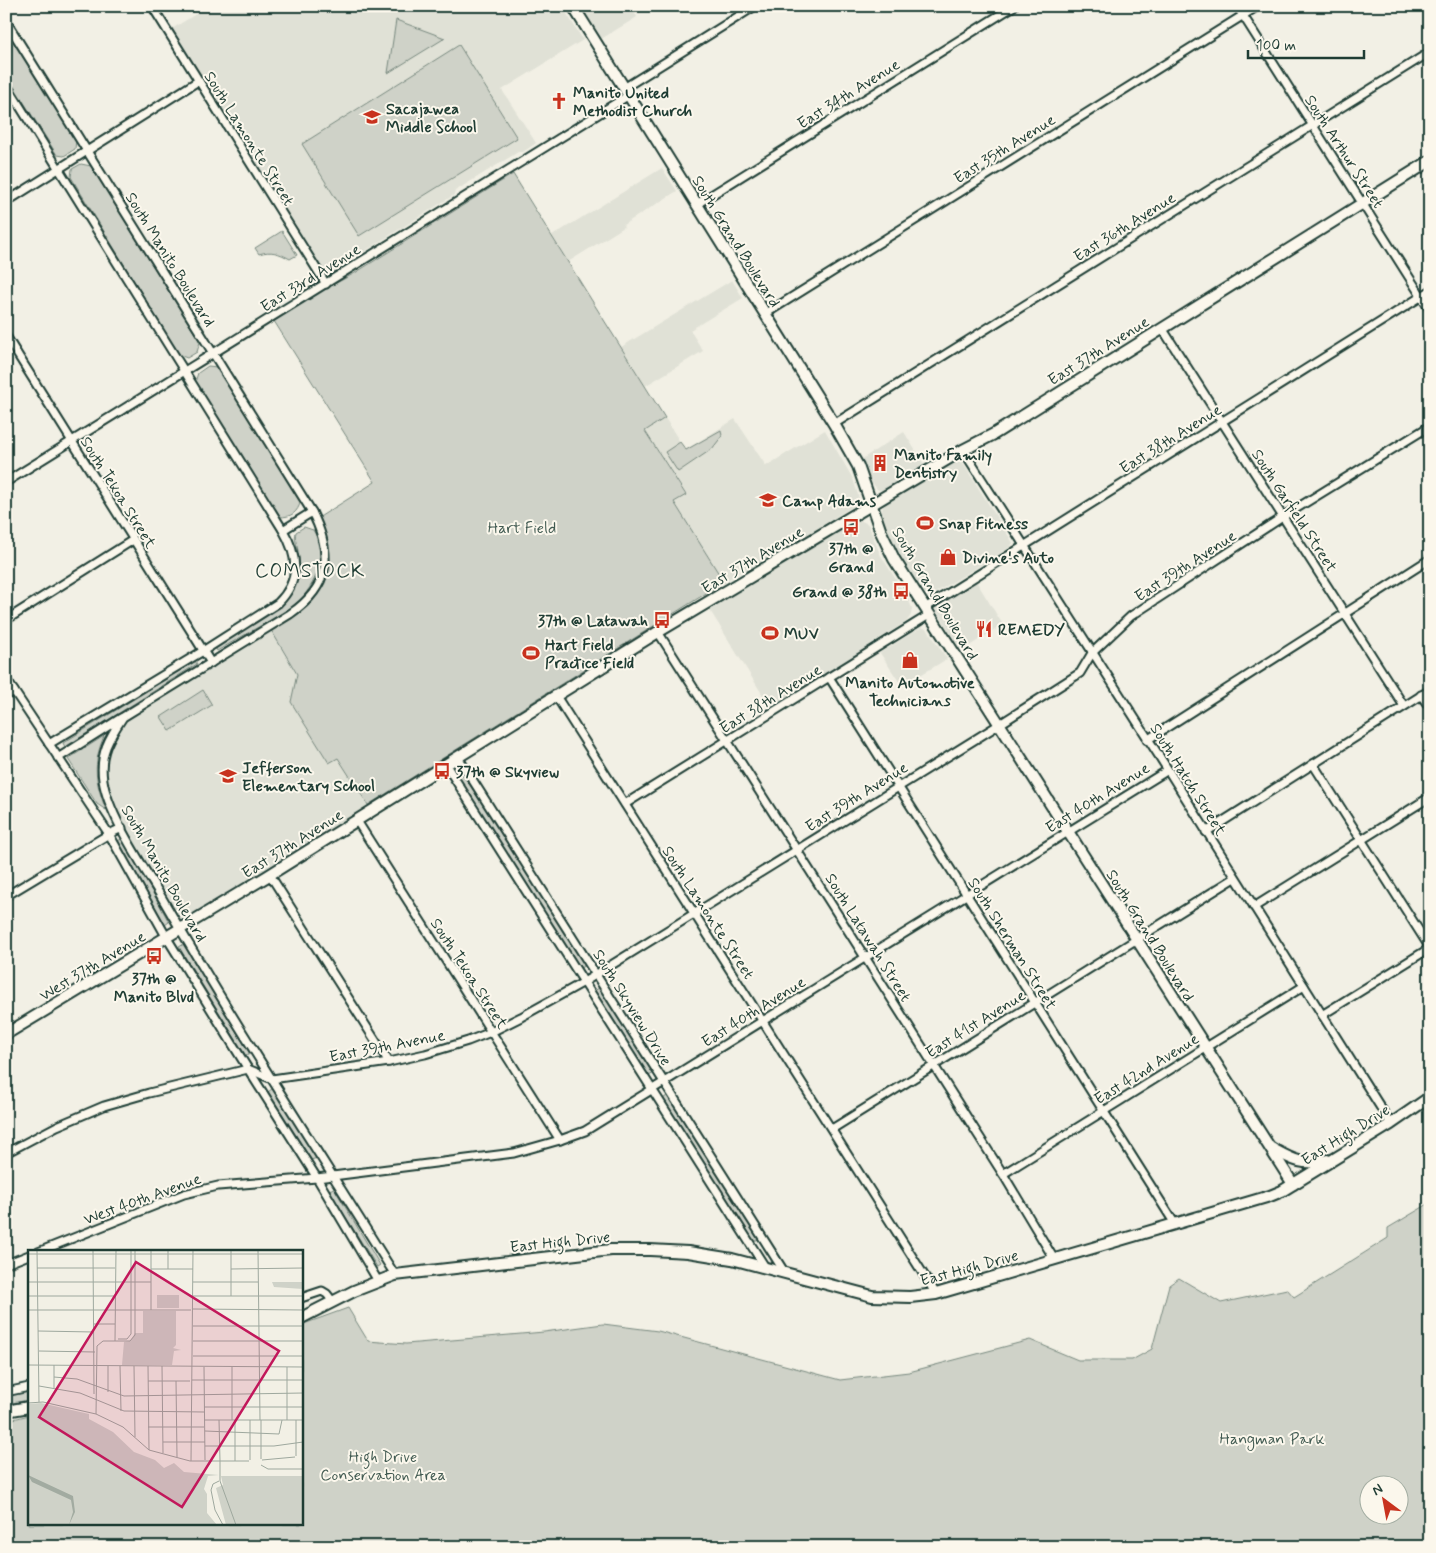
<svg xmlns="http://www.w3.org/2000/svg" width="1436" height="1553" font-family="Mynerve,sans-serif">
	<style>
		.built { fill: #e0e1d6 }
		.green { fill: #cfd2c8; stroke: #77887e; fill-rule: evenodd }
		.lines { fill: none; stroke-linecap: round; stroke-linejoin: round }
		.street-casing { stroke: #1f3d34; stroke-width: 11 }
		.secondary-casing { stroke: #1f3d34; stroke-width: 14 }
		.street { stroke: #fbf7ec; stroke-width: 7 }
		.secondary { stroke: #fbf7ec; stroke-width: 10 }
		.labels { text-anchor: middle; stroke-width: 4; stroke-linejoin: round; paint-order: stroke }
		.poi-label { font-size: 16px; font-weight: bold; fill: #1f3d34; stroke: #fbf7ec; text-anchor: start }
		.street-label { font-size: 16px; fill: #1f3d34; stroke: #fbf7ec }
		.park-label { font-size: 16px; fill: #425b52; stroke: #fbf7ec }
		.quarter-label { font-size: 19px; letter-spacing: 1px; fill: #1f3d34; stroke: #fbf7ec }
		.inset-road { fill: none; stroke: #9ea89e; stroke-width: 1 }
		.view { fill: #c2185b; fill-opacity: 0.15; stroke: #c2185b; stroke-width: 2.5 }
		.inset-edge { fill: none; stroke: #1f3d34; stroke-width: 2.5 }
	</style>
	<rect width="100%" height="100%" fill="#f2f0e5"/>
	<filter id="ink" filterUnits="userSpaceOnUse"><feTurbulence type="fractalNoise" baseFrequency=".02" numOctaves="2"/><feDisplacementMap in="SourceGraphic" scale="10" xChannelSelector="R" yChannelSelector="G"/><feConvolveMatrix kernelMatrix="1 2 1 2 8 2 1 2 1" color-interpolation-filters="sRGB"/></filter>
	<g filter="url(#ink)">
		<g class="built">
			<path d="M209,6h353l21,34 -81,50 34,53 -13,9h-5l-63,39 -1,4 -124,78h-4l-4,-2 -152,-241z"/>
			<path d="M581,6h49l7,11 -36,22z"/>
			<path d="M662,168l15,23 -54,34 1,2 -56,35 -16,-26z"/>
			<path d="M732,280l11,18 -53,32 13,21 -58,35 -24,-39z"/>
			<path d="M665,418l20,32 50,-31 31,47 59,-36 28,49 6,19 -1,4 -3,3 -97,60 -16,6 -18,11 -50,-80 12,-8 -41,-63z"/>
			<path d="M904,432l21,34 -38,24h-9l-6,-7 -10,-24z"/>
			<path d="M957,460l5,2 51,81 -3,4 -80,49 -5,-2 -28,-43 -10,-23 -5,-14v-5l4,-6z"/>
			<path d="M860,520l8,4 12,30 28,45 4,9 -1,7 -4,6 -136,87 -62,-99 146,-88z"/>
			<path d="M976,581l27,44 -42,26 -25,-41 2,-5z"/>
			<path d="M922,627l6,3 19,29 -45,27 -22,-33z"/>
			<path d="M271,630l26,44 32,89 9,-6 30,48 -180,112 -4,1 -6,-1 -4,-4 -65,-118 -4,-26 2,-18 8,-17 14,-16z"/>
		</g>
		<g class="green">
			<path d="M396,20l49,18 -57,35z"/>
			<path d="M6,29l70,111 -1,9 -11,7 -7,-1 -51,-81z"/>
			<path d="M459,45l58,93 -158,98 -57,-92z"/>
			<path d="M81,164l10,2 109,176 -3,10 -10,6 -8,-3 -108,-178 1,-8z"/>
			<path d="M513,174l152,244 -20,13 41,64 -12,7 50,80 -356,223 -30,-47 -9,5 -38,-61 6,-28 -26,-44c8,-5 18,-10 26,-16 33,-24 38,-61 21,-96l57,-36 -101,-161 40,-26 41,-22z"/>
			<path d="M282,231l15,24 -7,4c-11,-6 -19,-9 -31,-5l-4,-6z"/>
			<path d="M208,366l9,1 84,134c-4,12 -9,16 -22,16l-84,-135 3,-9z"/>
			<path d="M721,430l1,6 -10,13 -34,23 -13,-20 15,-10 6,8z"/>
			<path d="M304,527l9,3c18,27 0,61 -22,78l-74,43 -2,-4 3,-2 57,-35c20,-16 27,-34 23,-59 -1,-7 -4,-12 -2,-19z"/>
			<path d="M195,661l2,3 -132,83 -2,-4z"/>
			<path d="M203,690l9,15 -42,26 -9,-14z"/>
			<path d="M104,736c-12,29 -9,45 2,74l-9,-6 -29,-45z"/>
			<path d="M462,772l123,193 -6,4 -122,-194z"/>
			<path d="M123,838l46,84 -4,3 -47,-84z"/>
			<path d="M184,944l66,110 -4,2 -67,-109z"/>
			<path d="M599,988l55,85 -5,3 -55,-85z"/>
			<path d="M273,1088l44,70 -6,2 -43,-68z"/>
			<path d="M668,1095l91,143 -5,4 -91,-143z"/>
			<path d="M334,1188l46,77 -3,2 -48,-77z"/>
			<path d="M1430,1203v344h-1424v-126l23,-6v109h272v-199l47,-17 20,33 38,3 138,-12 59,-8 55,7 182,49 69,-8 121,-32 48,20h54l20,-11 17,-64 10,-7 42,25 66,-14 7,8 94,-59v-10zM1368,1486h30v30h-30z"/>
			<path d="M29,1391v9l-23,4v-8z"/>
		</g>
		<g class="lines">
			<g class="street-casing">
				<g id="street">
					<path d="M152,6l174,278"/>
					<path d="M1237,6l193,304"/>
					<path d="M6,21l306,491c21,42 19,74 -22,102l-167,103c-14,21 -24,37 -20,63 5,35 41,87 59,118 74,128 155,252 233,377"/>
					<path d="M6,84l277,446c15,26 18,50 -5,73l-75,48 -154,93"/>
					<path d="M624,88l131,-82"/>
					<path d="M6,202l192,-121"/>
					<path d="M697,204l317,-198"/>
					<path d="M765,314l493,-308"/>
					<path d="M1162,328l242,378"/>
					<path d="M6,336l205,327"/>
					<path d="M834,424l596,-372"/>
					<path d="M963,450l205,320 223,354"/>
					<path d="M6,482l623,-387"/>
					<path d="M283,530l29,-18"/>
					<path d="M925,608l505,-317"/>
					<path d="M6,620l127,-80"/>
					<path d="M658,632l345,542 51,85"/>
					<path d="M829,677l346,547"/>
					<path d="M6,679l103,155 58,104 81,131 69,109 61,103"/>
					<path d="M1421,695l9,13"/>
					<path d="M6,696l8,-5"/>
					<path d="M556,696l380,598"/>
					<path d="M1147,740l283,-181"/>
					<path d="M458,757l327,516"/>
					<path d="M58,758l63,-40"/>
					<path d="M1313,764l117,184"/>
					<path d="M446,765l319,502"/>
					<path d="M625,804l304,-189"/>
					<path d="M357,821l203,319"/>
					<path d="M1206,832l224,-142"/>
					<path d="M270,875l119,187"/>
					<path d="M6,896l103,-62 13,-6"/>
					<path d="M1254,907l176,-110"/>
					<path d="M1322,1015l108,-67"/>
					<path d="M832,1129l403,-251"/>
					<path d="M6,1153l51,-27 47,-20 45,-13 99,-24 24,10 117,-17 36,-8 43,-13 23,-9 30,-15 63,-35 416,-258 80,-51 12,-20 39,-37 153,-100 146,-90"/>
					<path d="M1003,1174l301,-188"/>
					<path d="M38,1252l146,-58 34,-8 99,-8 197,-25 46,-13 25,-9 583,-361"/>
					<path d="M6,1264l23,-9"/>
					<path d="M301,1298l21,-7 5,3 6,8"/>
					<path d="M6,1392l23,-5"/>
				</g>
			</g>
			<g class="secondary-casing">
				<g id="secondary">
					<path d="M573,6l261,418 24,42 23,66 13,27 399,625"/>
					<path d="M6,1034l260,-157 392,-245 305,-182 31,-16 436,-273"/>
					<path d="M1271,1148c22,12 31,18 56,12"/>
					<path d="M301,1318l53,-27 41,-16 216,-25h39l38,2 44,7 140,37 38,1 26,-3 334,-98 12,-5 109,-67 39,-27"/>
					<path d="M6,1411l23,-4"/>
				</g>
			</g>
			<use href="#street" class="street"/>
			<use href="#secondary" class="secondary"/>
		</g>
	</g>
	<defs>
		<g id="church-bare" transform="scale(1.35)"><path d="M-1.2-6h2.4v3.5h3.3v2.4h-3.3V6h-2.4V-.1h-3.3v-2.4h3.3Z" fill="#c8321e" stroke="#fbf7ec" stroke-width="2.5" paint-order="stroke"/></g>
		<g id="school-bare" transform="scale(1.35)"><path d="M0-5L7-2L0 1L-7-2ZM-4 1L0 2.5L4 1V4Q0 6-4 4Z" fill="#c8321e" stroke="#fbf7ec" stroke-width="2.5" paint-order="stroke"/></g>
		<g id="building-bare" transform="scale(1.35)"><path d="M-4-6H4V6H1V3H-1V6H-4ZM-2.5-4.3h1.7v1.8h-1.7ZM.8-4.3h1.7v1.8H.8ZM-2.5-1h1.7V.8h-1.7ZM.8-1h1.7V.8H.8Z" fill="#c8321e" stroke="#fbf7ec" stroke-width="2.5" paint-order="stroke"/></g>
		<g id="stadium-bare" transform="scale(1.35)"><path d="M0-5a6.5 5 0 1 0 0 10a6.5 5 0 1 0 0-10ZM-3.5-1.8h7v3.6h-7Z" fill="#c8321e" stroke="#fbf7ec" stroke-width="2.5" paint-order="stroke"/></g>
		<g id="bus-bare" transform="scale(1.35)"><path d="M-5-6H5V4H4V6H2V4H-2V6H-4V4H-5ZM-3.5-4V0h7V-4ZM-3.5 1.2v1.5H-2V1.2ZM2 1.2v1.5H3.5V1.2Z" fill="#c8321e" stroke="#fbf7ec" stroke-width="2.5" paint-order="stroke"/></g>
		<g id="shop-bare" transform="scale(1.35)"><path d="M-5-2.5h2.3a2.7 3.5 0 0 1 5.4 0H5L5.5 6h-11ZM-1.5-2.5h3a1.5 2.3 0 0 0-3 0Z" fill="#c8321e" stroke="#fbf7ec" stroke-width="2.5" paint-order="stroke"/></g>
		<g id="restaurant-bare" transform="scale(1.35)"><path d="M-5-6h1v4h1v-4h1v4h1v-4h1v5L-1.5 .5V6h-2V.5L-5-1ZM5-6V6H3V1.5H1.5Q1.5-4 5-6Z" fill="#c8321e" stroke="#fbf7ec" stroke-width="2.5" paint-order="stroke"/></g>
	</defs>
	<g fill-rule="evenodd">
		<use href="#church-bare" x="559" y="101"/>
		<use href="#school-bare" x="372" y="117"/>
		<use href="#building-bare" x="880" y="463"/>
		<use href="#school-bare" x="768" y="500"/>
		<use href="#stadium-bare" x="925" y="523"/>
		<use href="#bus-bare" x="851" y="527"/>
		<use href="#shop-bare" x="948" y="557"/>
		<use href="#bus-bare" x="901" y="591"/>
		<use href="#bus-bare" x="662" y="620"/>
		<use href="#restaurant-bare" x="984" y="629"/>
		<use href="#stadium-bare" x="770" y="633"/>
		<use href="#stadium-bare" x="531" y="653"/>
		<use href="#shop-bare" x="910" y="660"/>
		<use href="#bus-bare" x="442" y="771"/>
		<use href="#school-bare" x="228" y="776"/>
		<use href="#bus-bare" x="154" y="956"/>
	</g>
	<g class="labels">
		<g class="poi-label">
			<text x="573" y="98">Manito United<tspan x="573" dy="18">Methodist Church</tspan></text>
			<text x="386" y="114">Sacajawea<tspan x="386" dy="18">Middle School</tspan></text>
			<text x="894" y="460">Manito Family<tspan x="894" dy="18">Dentistry</tspan></text>
			<text x="782" y="506">Camp Adams</text>
			<text x="939" y="529">Snap Fitness</text>
			<text x="851" y="554" text-anchor="middle">37th @<tspan x="851" dy="18">Grand</tspan></text>
			<text x="962" y="563">Divine's Auto</text>
			<text x="887" y="597" text-anchor="end">Grand @ 38th</text>
			<text x="648" y="626" text-anchor="end">37th @ Latawah</text>
			<text x="998" y="635">REMEDY</text>
			<text x="784" y="639">MUV</text>
			<text x="545" y="650">Hart Field<tspan x="545" dy="18">Practice Field</tspan></text>
			<text x="910" y="688" text-anchor="middle">Manito Automotive<tspan x="910" dy="18">Technicians</tspan></text>
			<text x="242" y="773">Jefferson<tspan x="242" dy="18">Elementary School</tspan></text>
			<text x="456" y="777">37th @ Skyview</text>
			<text x="154" y="984" text-anchor="middle">37th @<tspan x="154" dy="18">Manito Blvd</tspan></text>
		</g>
		<g class="street-label">
			<text transform="translate(848 93) rotate(-32)" y="6">East 34th Avenue</text>
			<text transform="translate(250 138) rotate(58)" y="6">South Lamonte Street</text>
			<text transform="translate(1004 148) rotate(-32)" y="6">East 35th Avenue</text>
			<text transform="translate(1345 151) rotate(57)" y="6">South Arthur Street</text>
			<text transform="translate(1124 226) rotate(-32)" y="6">East 36th Avenue</text>
			<text transform="translate(737 241) rotate(58)" y="6">South Grand Boulevard</text>
			<text transform="translate(171 259) rotate(58)" y="6">South Manito Boulevard</text>
			<text transform="translate(310 277) rotate(-32)" y="6">East 33rd Avenue</text>
			<text transform="translate(1098 350) rotate(-32)" y="6">East 37th Avenue</text>
			<text transform="translate(1170 438) rotate(-32)" y="6">East 38th Avenue</text>
			<text transform="translate(119 492) rotate(58)" y="6">South Tekoa Street</text>
			<text transform="translate(1295 510) rotate(57)" y="6">South Garfield Street</text>
			<text transform="translate(752 559) rotate(-31)" y="6">East 37th Avenue</text>
			<text transform="translate(1185 565) rotate(-33)" y="6">East 39th Avenue</text>
			<text transform="translate(936 593) rotate(59)" y="6">South Grand Boulevard</text>
			<text transform="translate(770 698) rotate(-32)" y="6">East 38th Avenue</text>
			<text transform="translate(1189 779) rotate(58)" y="6">South Hatch Street</text>
			<text transform="translate(856 796) rotate(-32)" y="6">East 39th Avenue</text>
			<text transform="translate(1097 797) rotate(-32)" y="6">East 40th Avenue</text>
			<text transform="translate(292 843) rotate(-32)" y="6">East 37th Avenue</text>
			<text transform="translate(165 873) rotate(60)" y="6">South Manito Boulevard</text>
			<text transform="translate(709 912) rotate(57)" y="6">South Lamonte Street</text>
			<text transform="translate(1151 935) rotate(58)" y="6">South Grand Boulevard</text>
			<text transform="translate(869 937) rotate(58)" y="6">South Latawah Street</text>
			<text transform="translate(1013 943) rotate(58)" y="6">South Sherman Street</text>
			<text transform="translate(92 965) rotate(-31)" y="6">West 37th Avenue</text>
			<text transform="translate(470 973) rotate(57)" y="6">South Tekoa Street</text>
			<text transform="translate(633 1007) rotate(58)" y="6">South Skyview Drive</text>
			<text transform="translate(753 1011) rotate(-32)" y="6">East 40th Avenue</text>
			<text transform="translate(975 1023) rotate(-32)" y="6">East 41st Avenue</text>
			<text transform="translate(387 1045) rotate(-11)" y="6">East 39th Avenue</text>
			<text transform="translate(1146 1068) rotate(-32)" y="6">East 42nd Avenue</text>
			<text transform="translate(1345 1134) rotate(-32)" y="6">East High Drive</text>
			<text transform="translate(142 1198) rotate(-20)" y="6">West 40th Avenue</text>
			<text transform="translate(560 1241) rotate(-6)" y="6">East High Drive</text>
			<text transform="translate(969 1267) rotate(-15)" y="6">East High Drive</text>
		</g>
		<g class="park-label">
			<text x="522" y="533">Hart Field</text>
			<text x="1272" y="1444">Hangman Park</text>
			<text x="383" y="1462">High Drive<tspan x="383" dy="18">Conservation Area</tspan></text>
		</g>
		<g class="quarter-label">
			<text x="310" y="577">COMSTOCK</text>
		</g>
	</g>
	<g transform="translate(28 1250)">
		<rect width="275" height="275" fill="#f2f0e5"/>
		<path d="M244,32h31v7l-29,-2zM129,45h22v13h-22zM115,61h33v34l-3,3 8,2 -7,1 -2,14h-50l2,-23 6,-1 5,-8h8zM13,153l48,11v5l24,13 21,20 21,8 9,8 10,-5 10,9 35,3 -11,1 -4,13 3,5v19l10,12h-189v-121zM193,226h82v49h-77l-10,-37 7,-3z" fill="#cfd2c8"/>
		<path d="M0,225l45,21 2,16 -6,13 4,-13 -2,-12 -39,-18z" fill="#a2aba1"/>
		<path class="inset-road" d="M9,0l2,152M65,0l1,144M123,0v60M203,0v46M230,0l2,170M0,4h275M9,18h78M123,19h42M140,19v-19M203,19l72,-1M0,32h123M165,32h65M0,46h87M165,46h110M165,59l110,1M0,60h163M66,74h21M165,76h110M10,81l56,1M90,89h9l4,-5v-84M87,91l1,-91M165,91h110M11,101l56,1M165,106h110M0,115l275,2M80,116v26M92,116l1,45M106,116l1,71M120,116l1,84M134,116l1,87M176,117l1,93M204,117v53M259,117v53M26,127l23,2 47,17 179,-3M164,130h111M120,131h42M148,131l1,76M11,136l41,7 44,18 80,1M26,138v-23M0,153l15,-1 53,12 27,13 26,23 41,11h30v20l16,44M176,157h99M68,164l1,-68 6,-5h27l5,-6v-85M176,170h99M191,170l1,41h29M207,170v41M233,170v39M120,177h56M177,181l74,3 3,-14M135,192h42M177,196h69l29,-4M268,206v-36M222,210v-40M234,210l33,-3M163,211l2,-211M233,215l7,4h35M191,231l-6,3 -2,6 4,20 8,15"/>
		<path class="view" d="M108,12l143,89 -97,156 -143,-90z"/>
		<rect width="275" height="275" class="inset-edge"/>
	</g>
	<rect width="1436" height="1553" fill="none" stroke="#fbf7ec" stroke-width="25"/>
	<rect x="12" y="12" width="1411" height="1528" fill="none" stroke="#1f3d34" stroke-width="2" filter="url(#ink)"/>
	<g transform="translate(1384 1500) rotate(328)"><circle r="24" fill="#fbf7ec" stroke="#a3ada2"/>
	<path d="M0-4L9 19L0 12L-9 19Z" fill="#c8321e"/>
	<text y="-8" font-size="14" font-weight="bold" text-anchor="middle" fill="#1f3d34">N</text>
	</g>
	<path d="M1248 50v8h116v-8" fill="none" stroke="#1f3d34" stroke-width="2.5"/>
	<text x="1256" y="50" font-size="15" fill="#1f3d34" stroke="#fbf7ec" stroke-width="4" paint-order="stroke">100 m</text>
</svg>
